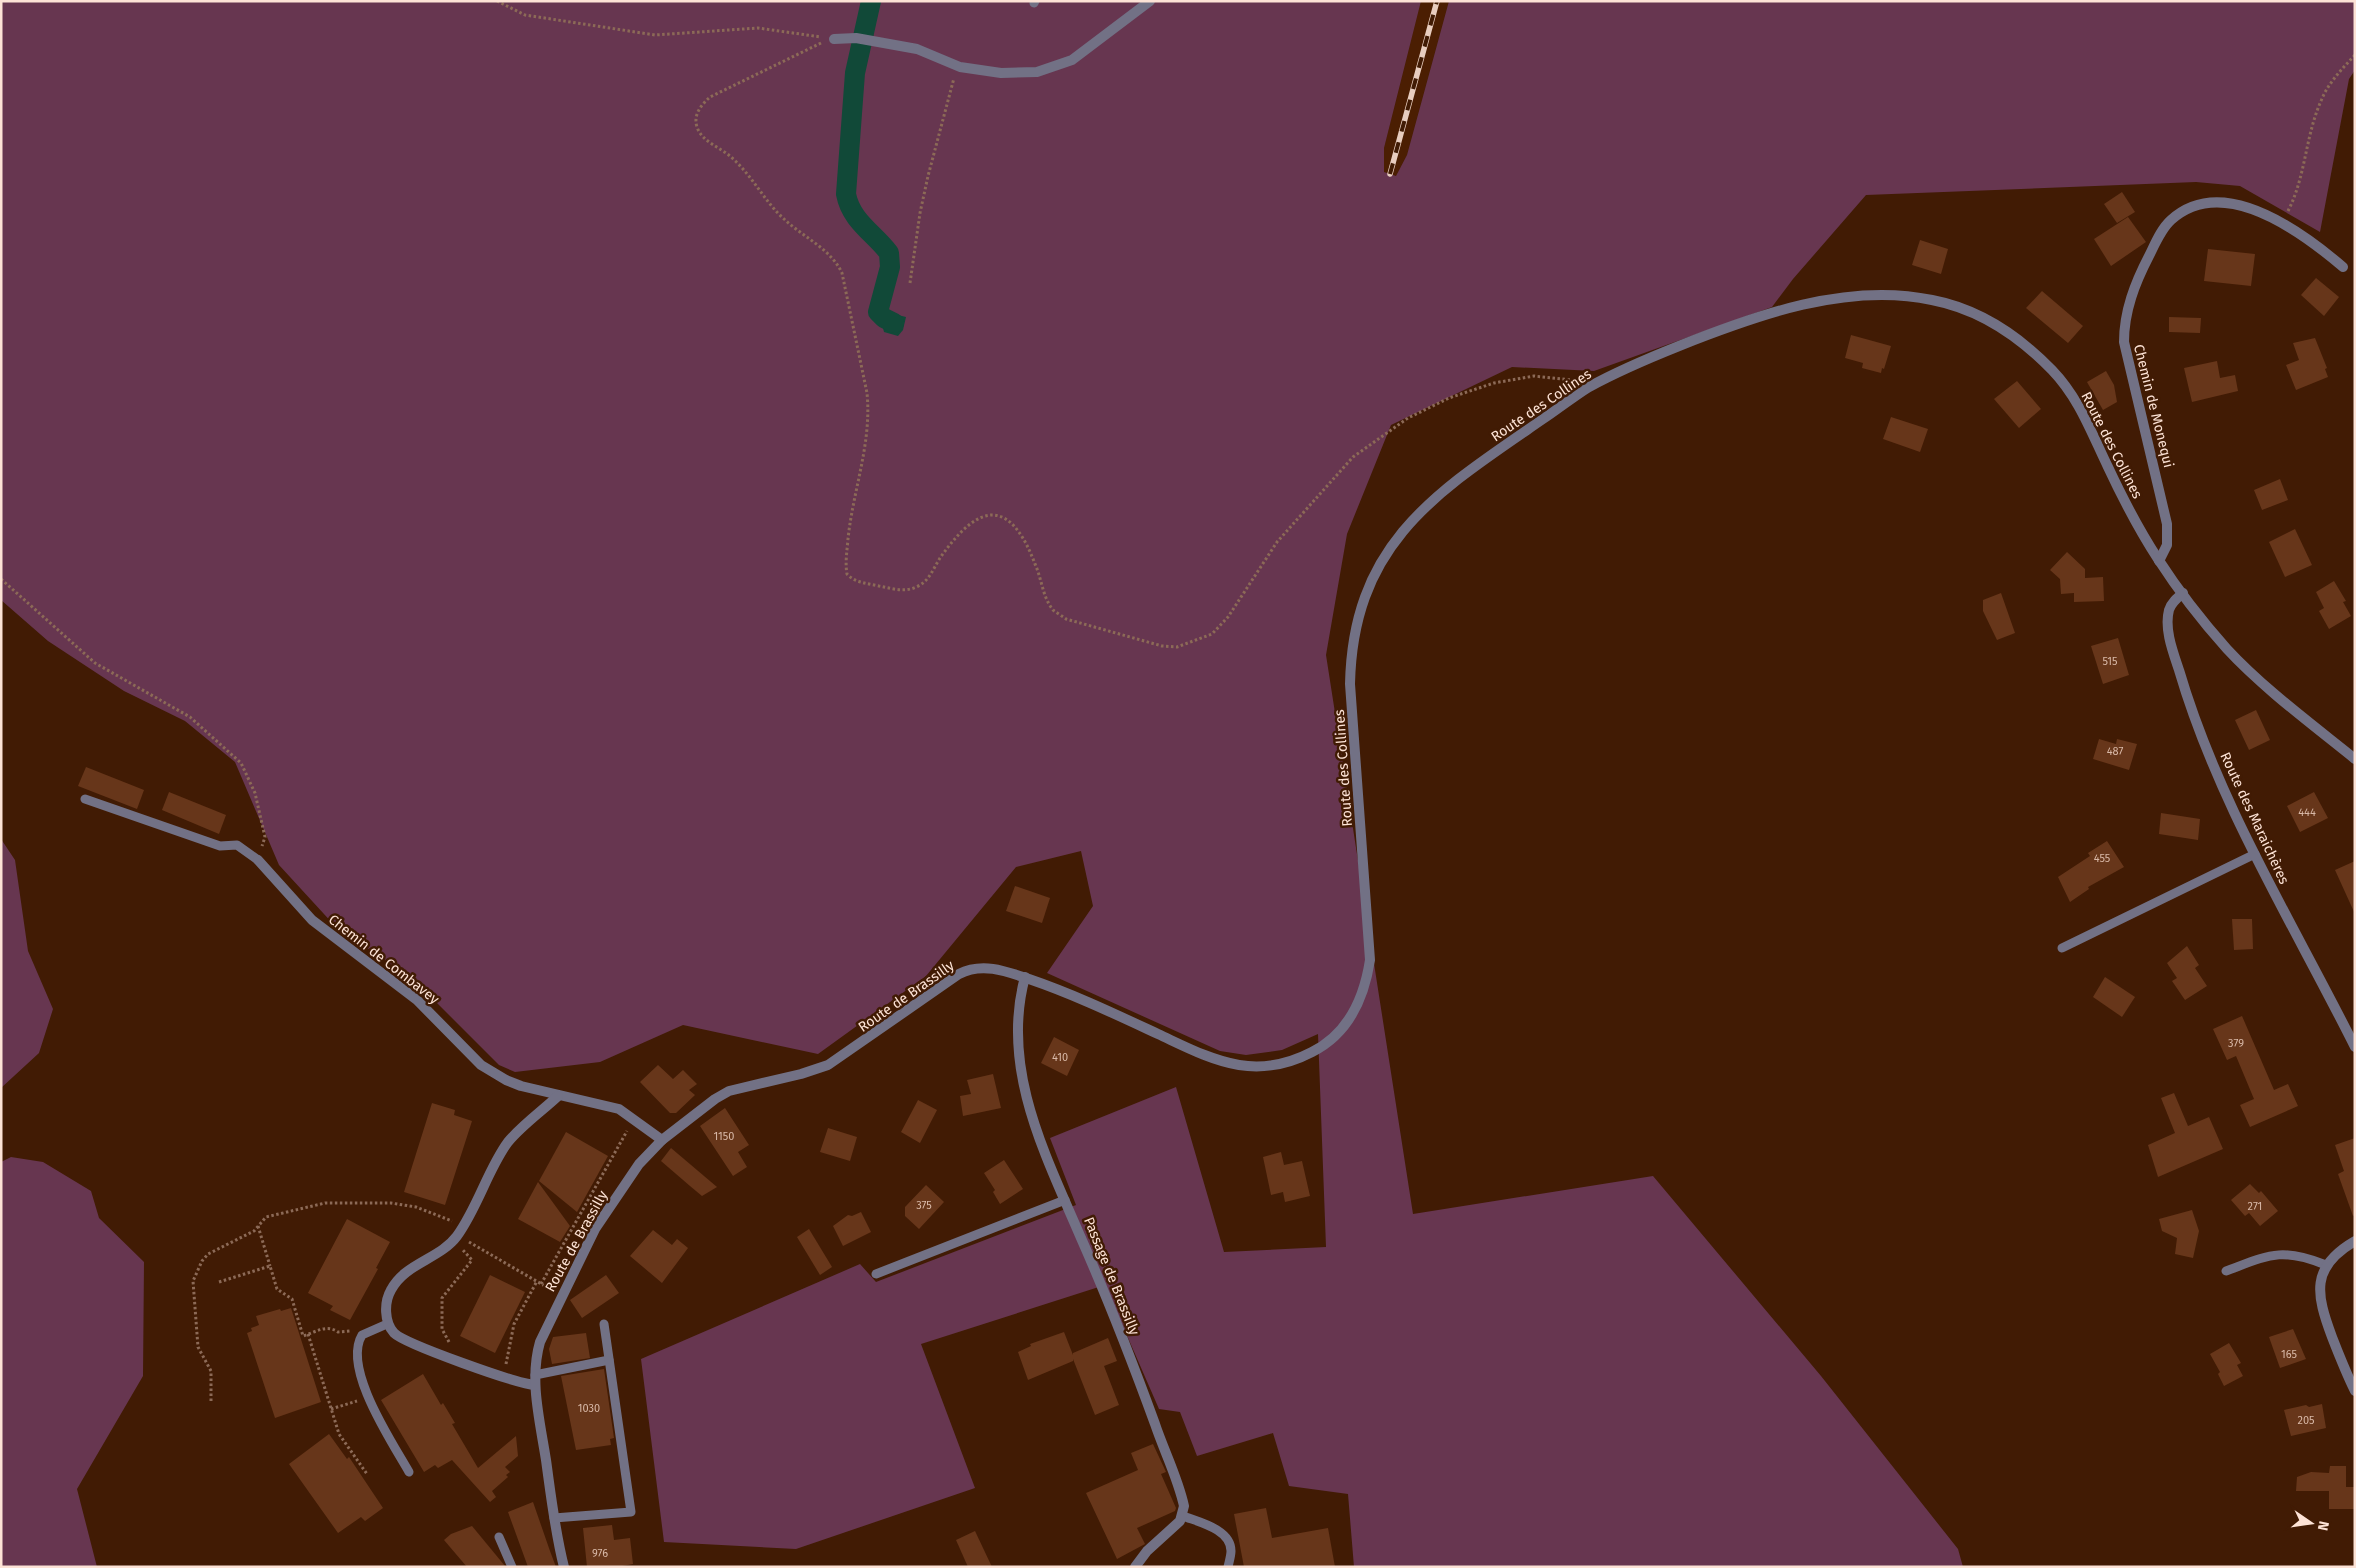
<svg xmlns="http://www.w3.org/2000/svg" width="2356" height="1568" font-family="'Fira Sans',sans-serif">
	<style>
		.built { fill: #4b1e02 }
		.green { fill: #673650 }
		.water { fill: #114938 }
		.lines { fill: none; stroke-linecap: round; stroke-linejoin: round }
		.canal { stroke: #114938; stroke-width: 20 }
		.building { fill: #67361a }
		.path { stroke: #8c6a57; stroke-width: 3; stroke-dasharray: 2.5 2.5; stroke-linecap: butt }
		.service { stroke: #727185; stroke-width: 9 }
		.minor { stroke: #727185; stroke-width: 10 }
		.rail-casing { stroke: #e8cdbf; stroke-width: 5.5 }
		.rail { stroke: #411b04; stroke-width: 4; stroke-dasharray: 11; stroke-linecap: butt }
		.labels { text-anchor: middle; stroke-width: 5; stroke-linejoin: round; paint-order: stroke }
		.number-label { font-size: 11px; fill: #d8b8a7 }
		.street-label { font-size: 14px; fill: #fde3d6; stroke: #411b04 }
	</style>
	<rect width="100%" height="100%" fill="#411b04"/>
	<path class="built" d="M1421,1h28l-42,154 -11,21 -12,-4v-24z"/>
	<g class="green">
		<path d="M1,1h1420l-37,147v24l12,4 11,-21 42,-154h906v69l-6,9 -29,153 -80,-46 -44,-4 -330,13 -73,84 -21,28 -178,64 -82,-4 -121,58 -44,109 -21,121 87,559 240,-38 168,200 137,173 5,18h-609l-6,-73 -59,-8 -16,-53 -76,23 -17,-44 -21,-3 -54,-124 -184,59 54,144 -179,61 -132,-7 -23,-183 219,-95 16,18 200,-77 -26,-67 126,-51 48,165 102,-5 -8,-213 -36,16 -36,5 -26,-4 -173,-78 46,-67 -12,-55 -65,16 -90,109 -108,78 -135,-29 -83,37 -85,10 -16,-7 -84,-84 -80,-55 -56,-61 -44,-103 -50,-41 -61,-30 -76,-50 -47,-41z"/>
		<path d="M1,839l14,21 13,91 25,58 -14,44 -38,35z"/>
		<path d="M11,1157l32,5 48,29 8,27 45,44 -1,114 -66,113 20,78h-96v-405z"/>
	</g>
	<path class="water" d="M886,312l20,5 -3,13 -5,6 -14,-4 -2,-8z"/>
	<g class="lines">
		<path class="canal" d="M871,1l-16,72 -9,121c5,27 28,39 43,59l1,14 -12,45 6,6 10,5"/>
	</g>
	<g class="building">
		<path d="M2122,192l13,20 -18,11 -13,-19z"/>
		<path d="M2128,217l18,25 -35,24 -17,-27z"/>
		<path d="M1920,240l28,9 -7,25 -29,-9z"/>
		<path d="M2208,249l47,5 -4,32 -47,-5z"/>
		<path d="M2316,278l23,19 -15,19 -23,-21z"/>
		<path d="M2042,291l41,35 -15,17 -42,-35z"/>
		<path d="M2169,317l32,1 -1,15 -31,-1z"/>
		<path d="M1851,335l40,11 -7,23 -2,-1 -1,5 -19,-5 1,-5 -18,-5z"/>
		<path d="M2315,338l12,30 -2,1 3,8 -32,13 -10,-25 13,-5 -6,-17z"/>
		<path d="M2217,361l3,17 15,-3 3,16 -46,11 -8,-34z"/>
		<path d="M2106,371l8,14 3,17 -14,8 -16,-28z"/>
		<path d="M2017,381l24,28 -22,19 -25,-29z"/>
		<path d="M1891,417l37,12 -8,23 -37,-13z"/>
		<path d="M2280,479l8,21 -26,10 -8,-20z"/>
		<path d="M2295,529l17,36 -27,12 -16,-35z"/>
		<path d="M2067,552l18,17v9l18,-1 1,24 -30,1v-9l-13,1 -1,-15 -10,-9z"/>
		<path d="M2334,581l12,20 -3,1 8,14 -22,13 -10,-18 5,-3 -8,-16z"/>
		<path d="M2001,593l14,40 -18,7 -14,-29v-11z"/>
		<path d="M2118,638l11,37 -26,9 -12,-38z"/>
		<path d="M2256,710l14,30 -21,10 -14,-30z"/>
		<path d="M2099,739l17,5 1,-5 20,5 -8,26 -36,-11z"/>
		<path d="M86,767l58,23 -7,19 -59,-23z"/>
		<path d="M169,792l57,23 -7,19 -57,-24z"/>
		<path d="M2314,792l14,26 -28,14 -13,-26z"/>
		<path d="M2161,813l39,6 -2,21 -39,-6z"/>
		<path d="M2107,841l17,26 -36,20 1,2 -19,13 -12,-25 32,-21 -2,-3z"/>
		<path d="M2355,861v53l-20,-44z"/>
		<path d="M1015,886l35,12 -8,25 -36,-12z"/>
		<path d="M2232,919h20l1,30 -19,1z"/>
		<path d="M2187,946l12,19 -4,3 12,18 -22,14 -13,-19 5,-3 -10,-15z"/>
		<path d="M2105,977l30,20 -13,20 -29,-20z"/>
		<path d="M2242,1016l32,74 14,-6 10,22 -48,21 -10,-22 14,-6 -18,-43 -9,4 -14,-31z"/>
		<path d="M1054,1037l25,13 -12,26 -26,-13z"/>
		<path d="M658,1065l15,14 10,-9 14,14 -8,6 6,5 -19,18h-6l-30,-31z"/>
		<path d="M993,1074l8,34 -38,8 -3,-20 11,-2 -4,-14z"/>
		<path d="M2174,1093l14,33 21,-9 14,32 -65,28 -10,-32 27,-12 -14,-35z"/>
		<path d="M918,1100l19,10 -17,33 -19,-11z"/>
		<path d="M432,1103l23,7 -1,5 18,6 -27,84 -41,-13z"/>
		<path d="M725,1108l24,37 -11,7 9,15 -14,9 -33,-50z"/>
		<path d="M828,1128l29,9 -7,24 -30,-9z"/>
		<path d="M566,1132l42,24 -31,56 -38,-31z"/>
		<path d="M2355,1138v77l-2,1 -15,-42 6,-3 -9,-26z"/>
		<path d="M671,1148l46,39 -15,9 -12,-10 -29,-25z"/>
		<path d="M1281,1152l3,13 18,-4 8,35 -25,6 -2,-10 -12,3 -8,-38z"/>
		<path d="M1004,1160l19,29 -23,15 -7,-12 2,-2 -11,-17z"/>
		<path d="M538,1182l32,44 -10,16 -42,-23z"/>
		<path d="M2250,1184l9,9 2,-2 17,20 -18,15 -11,-13 -4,3 -14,-16z"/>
		<path d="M926,1185l18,17 -25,27 -14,-13v-9z"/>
		<path d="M2192,1210l7,21 -6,27 -18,-4 2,-16 -15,-7 -3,-12z"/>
		<path d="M861,1212l10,20 -28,14 -10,-20 15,-11 4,1z"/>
		<path d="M347,1219l43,23 -14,26 2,1 -28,51 -20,-10 3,-4 -25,-13z"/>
		<path d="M809,1229l23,38 -12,8 -23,-38z"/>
		<path d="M653,1230l19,15 5,-6 11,9 -26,35 -32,-27z"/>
		<path d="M490,1275l35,17 -30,61 -35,-17z"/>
		<path d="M606,1275l13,18 -37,25 -12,-18z"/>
		<path d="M291,1308l30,94 -46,16 -28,-85 5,-2 -1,-3 8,-3 -3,-9 24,-7 1,2z"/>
		<path d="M2293,1329l13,30 -26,9 -11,-31z"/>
		<path d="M1064,1332l9,23v6l-45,19 -10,-28 13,-6 -1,-2z"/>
		<path d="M586,1333l4,25 -38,6 -3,-15 4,-12z"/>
		<path d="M1108,1338l9,23 -13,5 15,39 -24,10 -22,-56v-6z"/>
		<path d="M2229,1343l12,20 -4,2 6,11 -19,10 -6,-12 2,-2 -10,-18z"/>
		<path d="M604,1369l10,69 -4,1 1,6 -35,5 -15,-74z"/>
		<path d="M423,1374l18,31 2,-2 12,20 -3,1 26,44 38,-32 2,20 -13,11 5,5 -4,3 2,2 -16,14 4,6 -6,5 -38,-42 -14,8 -3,-3 -11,7 -43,-72z"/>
		<path d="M2322,1404l4,24 -35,8 -7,-26 22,-5 3,2z"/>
		<path d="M329,1434l18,25 2,-2 34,51 -18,13 -4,-4 -23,16 -49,-69z"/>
		<path d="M1153,1444l13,28 -5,2 15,34 -1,3 -38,17 8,16 -28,15 -31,-66 52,-23 -7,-17z"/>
		<path d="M2330,1466h16v21h9v22h-26v-18h-33l1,-14 14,-5 18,1z"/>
		<path d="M533,1502l17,49 6,16h-28l-20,-55z"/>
		<path d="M1266,1508l6,30 56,-10 7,39h-91l-10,-53z"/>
		<path d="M612,1525l2,15 16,-2 3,26 -16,3h-30l-4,-39z"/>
		<path d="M472,1526l33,40v1h-38l-23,-27 7,-6z"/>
		<path d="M975,1531l17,36h-24l-12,-27z"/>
	</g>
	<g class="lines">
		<g class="path">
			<path d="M497,1l28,14 130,20 103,-7 63,9"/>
			<path d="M821,43l-111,54c-9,8 -17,18 -13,30 5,15 23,20 34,30 21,18 33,44 53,62 19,18 47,30 58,54l25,120c5,50 -14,97 -19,146 -1,12 -3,24 -1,35 8,9 20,9 32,12 12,2 25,7 37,1 13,-5 17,-18 24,-29 12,-17 36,-49 59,-42 18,5 30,32 36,48 7,15 7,32 18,46 4,3 9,6 13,9l96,27 15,1 35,-13 16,-17 49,-75 76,-85 55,-39 41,-20 45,-15 40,-7 38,4"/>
			<path d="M2288,211c18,-35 17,-74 33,-110 7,-18 21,-32 34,-46"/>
			<path d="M910,283l10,-70 8,-37 26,-98"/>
			<path d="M1,579l94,84 95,54 51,46 14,30 10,44 -3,9"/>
			<path d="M258,1226l12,40"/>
			<path d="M469,1242l81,47"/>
			<path d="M219,1282l51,-16 7,23 15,10 11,37c13,-4 23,-12 35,-4l12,-1"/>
			<path d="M541,1284l86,-153"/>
			<path d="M308,1334l31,100 28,40"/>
			<path d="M449,1342l-7,-13v-31l30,-38 -10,-11"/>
			<path d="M506,1364l8,-40 23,-43"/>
			<path d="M211,1401v-30l-13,-24 -5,-66 9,-20 6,-7 46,-23 12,-14 59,-14h66l25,4 36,14"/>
			<path d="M331,1409l26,-8"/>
		</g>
		<g class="service">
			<path d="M1034,3l1,-2"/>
			<path d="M85,799l135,47 17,-1 21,15"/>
			<path d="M2062,948l193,-94"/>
			<path d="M2226,1271c43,-16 55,-24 100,-6"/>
			<path d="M876,1274l189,-74"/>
			<path d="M387,1324l-25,11c-20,33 30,107 47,137"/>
			<path d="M535,1375l74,-15"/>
			<path d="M1183,1516c15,6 48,13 48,35 0,5 -2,11 -3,16"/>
			<path d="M554,1518l77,-6 -27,-188"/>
			<path d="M499,1537l13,30"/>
		</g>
		<g class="minor">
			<path d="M834,39l22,-1 61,11 43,18 41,6 36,-1 35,-12 78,-59"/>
			<path d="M2159,561l8,-16v-21l-43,-182c0,-31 11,-59 25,-86 6,-12 12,-27 22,-36 52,-47 131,12 172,47"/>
			<path d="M2183,593c-6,5 -12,10 -14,17 -5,19 4,42 10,60 39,133 114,253 176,377"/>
			<path d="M258,860l54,60 105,80 64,65 25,15 15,6 98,23 43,31"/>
			<path d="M1025,977c-25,92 21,179 56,261 27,61 51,123 74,186 9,27 23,54 29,82l-4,15 -33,30 -12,16"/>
			<path d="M2355,1241c-45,26 -39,53 -23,96 7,18 14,36 23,54"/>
			<path d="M535,1385c-18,-1 -130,-41 -141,-52 -10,-11 -10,-31 -3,-43 14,-27 49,-31 66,-54 21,-29 31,-67 51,-94 14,-17 34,-31 50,-46"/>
			<path d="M564,1567c-9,-35 -13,-71 -18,-107 -6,-39 -17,-80 -6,-118l55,-113 44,-65 23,-24 53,-41 14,-8 72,-17 27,-9 131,-91c23,-12 47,-3 70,5 44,15 86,35 129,55 26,12 52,26 81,31 25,4 50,-1 73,-13 36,-18 52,-53 58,-92l-20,-276c3,-142 87,-192 193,-265 15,-10 30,-22 46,-32 29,-16 60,-29 90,-41 78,-31 168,-64 253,-46 47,9 87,36 120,70 27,28 39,62 56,97 15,32 31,63 50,92 20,31 44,62 69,90 36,39 86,76 128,110"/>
		</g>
		<g class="rail-casing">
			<path id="rail" d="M1390,174l47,-173"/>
		</g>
		<use href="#rail" class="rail"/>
	</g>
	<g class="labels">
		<g class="number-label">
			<text x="2110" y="665">515</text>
			<text x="2115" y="755">487</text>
			<text x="2307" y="816">444</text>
			<text x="2102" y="862">455</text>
			<text x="2236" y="1047">379</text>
			<text x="1060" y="1061">410</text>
			<text x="724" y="1140">1150</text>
			<text x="924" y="1209">375</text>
			<text x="2255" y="1210">271</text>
			<text x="2289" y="1358">165</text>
			<text x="589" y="1412">1030</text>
			<text x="2306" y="1424">205</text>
			<text x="600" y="1557">976</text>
		</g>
		<g class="street-label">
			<text transform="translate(1541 405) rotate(-34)" y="5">Route des Collines</text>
			<text transform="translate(2154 406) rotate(76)" y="5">Chemin de Monequi</text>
			<text transform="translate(2112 445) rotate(63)" y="5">Route des Collines</text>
			<text transform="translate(1343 768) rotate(-94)" y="5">Route des Collines</text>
			<text transform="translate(2255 818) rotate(65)" y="5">Route des Maraichères</text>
			<text transform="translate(384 959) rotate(38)" y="5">Chemin de Combavey</text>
			<text transform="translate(906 996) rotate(-35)" y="5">Route de Brassilly</text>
			<text transform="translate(576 1241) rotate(-61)" y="5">Route de Brassilly</text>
			<text transform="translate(1112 1276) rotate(68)" y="5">Passage de Brassilly</text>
		</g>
	</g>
	<rect width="2356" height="1568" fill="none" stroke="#fde3d6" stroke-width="5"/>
	<g transform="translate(2311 1523) rotate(103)" stroke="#411b04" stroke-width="4" paint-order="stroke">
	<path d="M0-4L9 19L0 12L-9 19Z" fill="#fde3d6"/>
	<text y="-8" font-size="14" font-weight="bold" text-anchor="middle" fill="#fde3d6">N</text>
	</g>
</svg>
